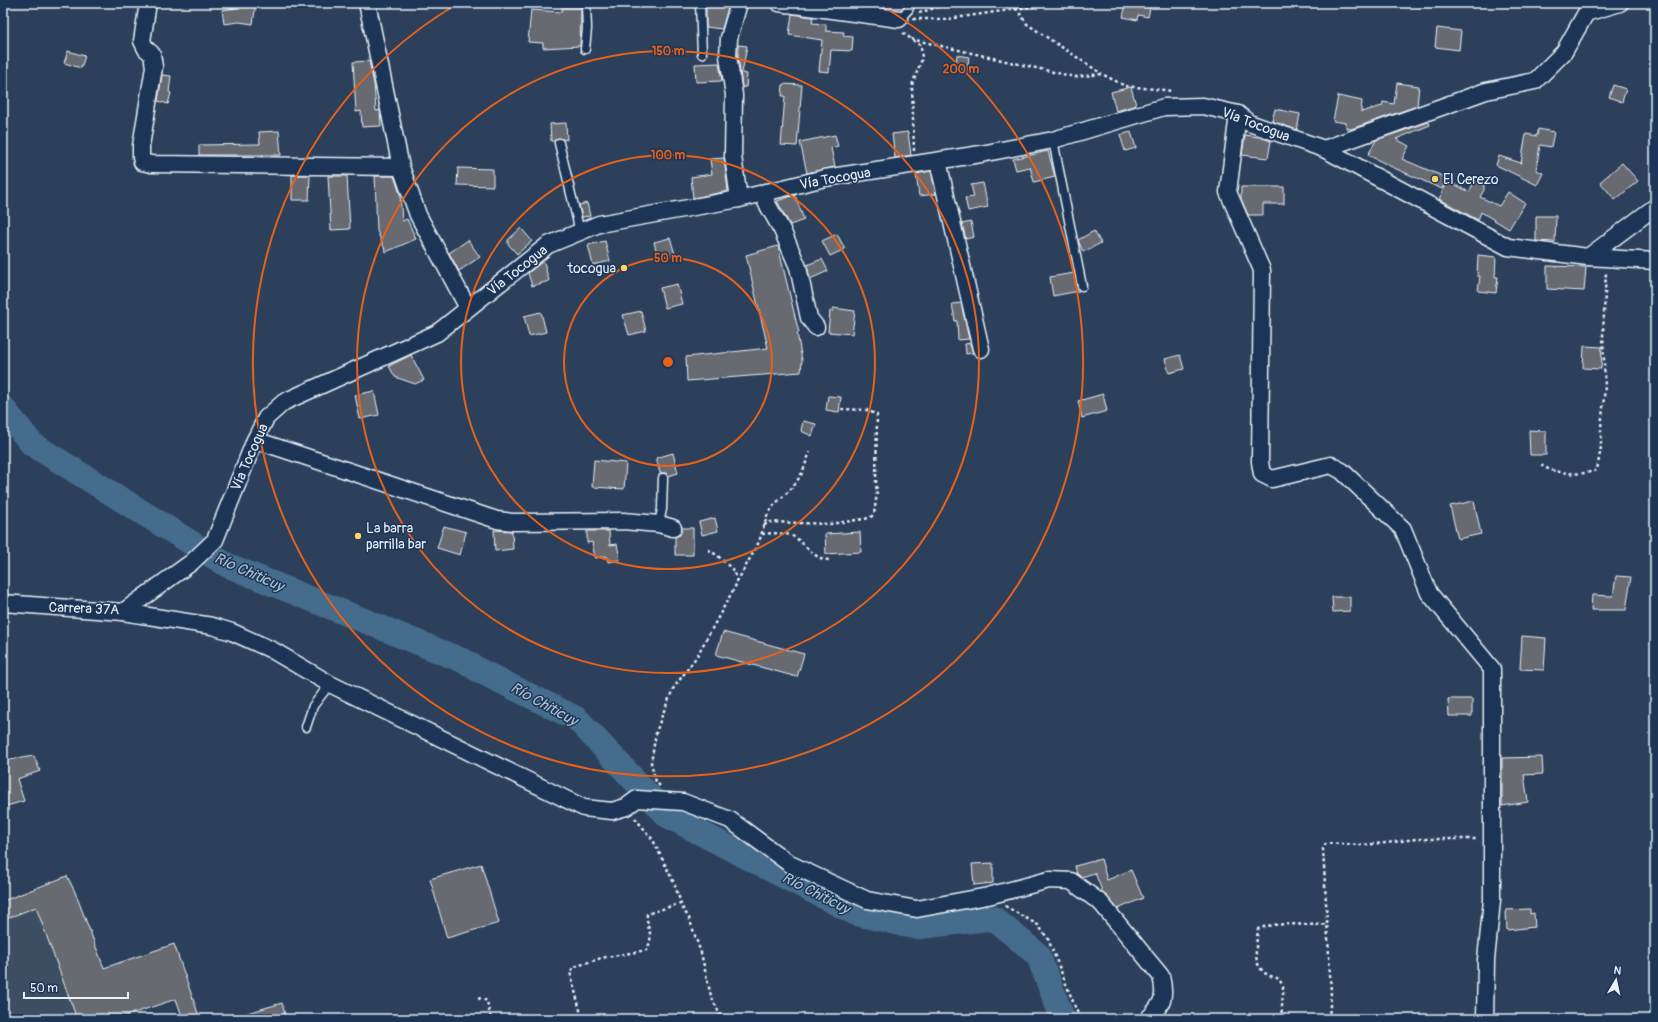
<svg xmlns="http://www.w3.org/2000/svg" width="1658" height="1022" font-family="Pangolin,sans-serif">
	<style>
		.built { fill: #3e4d62 }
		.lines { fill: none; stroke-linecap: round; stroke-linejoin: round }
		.river { stroke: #446c8c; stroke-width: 25 }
		.building { fill: #676a71; stroke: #e8f1f8 }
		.service-casing { stroke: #e8f1f8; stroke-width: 11 }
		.minor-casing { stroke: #e8f1f8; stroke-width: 19 }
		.path { stroke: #e8f1f8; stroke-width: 2.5; stroke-dasharray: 3 3; stroke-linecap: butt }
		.service { stroke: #1d3557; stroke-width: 8 }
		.minor { stroke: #1d3557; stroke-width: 16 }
		.ring { fill: none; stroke: #e86118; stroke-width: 2 }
		.poi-dot { fill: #ffd166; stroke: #1d3557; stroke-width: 1.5 }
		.labels { text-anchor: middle; stroke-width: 3; stroke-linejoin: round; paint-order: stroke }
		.street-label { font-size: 14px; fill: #e8f1f8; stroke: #1d3557 }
		.poi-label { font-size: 14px; fill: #e8f1f8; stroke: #1d3557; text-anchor: start }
		.water-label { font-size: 15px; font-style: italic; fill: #afc2d2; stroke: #1d3557 }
		.centre { fill: #e86118; stroke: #1d3557; stroke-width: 2 }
		.ring-label { font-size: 12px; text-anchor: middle; font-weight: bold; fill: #e86118; stroke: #1d3557; stroke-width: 3; stroke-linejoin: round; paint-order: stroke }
	</style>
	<rect width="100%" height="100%" fill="#2c405c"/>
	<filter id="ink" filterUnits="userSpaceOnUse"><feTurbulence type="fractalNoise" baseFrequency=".025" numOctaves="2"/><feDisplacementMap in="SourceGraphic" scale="8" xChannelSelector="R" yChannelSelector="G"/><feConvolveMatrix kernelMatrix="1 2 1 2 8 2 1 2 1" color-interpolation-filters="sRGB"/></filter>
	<g filter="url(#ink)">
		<path class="built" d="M71,880l54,139h-122v-114z"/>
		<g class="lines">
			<path class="river" d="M3,408l29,36 195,121 239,97 14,9 97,48 91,97 187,97 61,14 77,-9 45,37 25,64"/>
		</g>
		<g class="building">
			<path d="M237,3h19l-3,21 -14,-2 -15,2 -2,-14 14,-2z"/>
			<path d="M706,3l23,1 -7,25 -16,-2z"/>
			<path d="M1126,3h25l-3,14 -10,-2 -1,5 -14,-3z"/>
			<path d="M562,8h19l-1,38 -37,2v-5l-15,-1 3,-32 31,2z"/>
			<path d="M792,14l21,3 -1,6 14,1v7l18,1 -1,4 10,1 -1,14 -21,-1 -2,22 -10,-1 3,-31 -33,-5z"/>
			<path d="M1437,28l24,3 -2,19 -24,-3z"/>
			<path d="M738,45l9,1 -5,27 5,1 -1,13h-4l-4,-31z"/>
			<path d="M68,51l17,5 -4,12 -17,-5z"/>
			<path d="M957,55l12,2 -2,14 -12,-2z"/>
			<path d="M369,61l5,23 2,27 4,-1 1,16 -19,1 -1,-16 -5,1 -3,-50z"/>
			<path d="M719,63l3,18 -26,1 -1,-18z"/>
			<path d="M162,75l9,1 -2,16 2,1 -3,11 -10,-3z"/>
			<path d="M1397,83l22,3 -2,20 -66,23 -5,-1v-5l-13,-2 5,-25 24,5 -1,11 21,-6 1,-4 11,2z"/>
			<path d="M783,84l19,1 -5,61 -16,-1 4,-49h-3z"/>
			<path d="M1613,85l13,4 -4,13 -13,-5z"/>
			<path d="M1131,87l5,18 -20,6 -5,-19z"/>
			<path d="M1275,109l25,5 -3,16 -25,-9z"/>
			<path d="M1429,122l1,3 -34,14 13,7 -7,13 45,19 -5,11 -50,-22 -24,-12 8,-15z"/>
			<path d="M566,123l1,17 -9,-2 -4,3h-3l-1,-17z"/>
			<path d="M1538,129l16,3 -3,15 -11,-2 -4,25 7,3 -6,12 -41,-20 3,-9 22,7 5,-29 11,2z"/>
			<path d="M279,131l2,24h-82v-10l61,-1 -1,-12z"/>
			<path d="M908,132l3,23 -16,3 -3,-24z"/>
			<path d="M1131,132l5,16 -11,3 -5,-16z"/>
			<path d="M835,135l3,11 -7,2 4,19 -28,6 -7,-31z"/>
			<path d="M1245,135l14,2 12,4 -3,17 -26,-3z"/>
			<path d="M1048,151l7,26 -21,5 -4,-15 -14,3 -3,-11z"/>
			<path d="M724,158l4,33 -35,7 -2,-21 21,-3 -2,-15z"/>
			<path d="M1622,163l16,18 -23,19 -15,-18z"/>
			<path d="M458,168l35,1v17l-36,-1z"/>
			<path d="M931,171l5,23 -17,2 -3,-22z"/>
			<path d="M292,175h18l-1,25h-17z"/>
			<path d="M328,176h19l3,53 -19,1z"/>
			<path d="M375,176h19l6,18 2,27 5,-2 9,20 -30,13 -9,-21z"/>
			<path d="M1448,181l21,11 6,-11 9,4v5l-4,7 19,9 9,-14 17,11 -16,26 -28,-17 -3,8 -39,-21z"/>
			<path d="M983,183l5,24 -20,4 -3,-13 9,-1 -3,-12z"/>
			<path d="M1241,187h43v17h-21v11h-15l-7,-16z"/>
			<path d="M795,195l9,25 -14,5 -13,-24z"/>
			<path d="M587,203l3,13 -8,1 -3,-12z"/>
			<path d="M1536,216h20l-1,26 -19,-1z"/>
			<path d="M971,222l3,15 -8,2 -4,-15z"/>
			<path d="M521,228l11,13 -15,13 -9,-10v-4z"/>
			<path d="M1094,231l7,12 -18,9 -5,-12z"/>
			<path d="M837,234l8,15 -15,7 -8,-15z"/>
			<path d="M670,238l5,16 -17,4 -4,-16z"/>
			<path d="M468,240l12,17 -21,14 -10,-18z"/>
			<path d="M605,241l5,20 -17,4 -5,-20z"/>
			<path d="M778,246l21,87h-2l5,27 -1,12 -114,9 -1,-24 82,-9 -22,-93z"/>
			<path d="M1478,255l18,2 -1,20h3l-2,16 -18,-2 2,-15h-3z"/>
			<path d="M822,259l6,12 -18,8 -3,-14z"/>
			<path d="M542,262h2l5,19 -17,5 -4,-13z"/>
			<path d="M1547,266l39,1 -2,24 -37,-2z"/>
			<path d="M1074,273l3,14 2,4 -26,5 -3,-19z"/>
			<path d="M677,284l5,20 -17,4 -5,-20z"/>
			<path d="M961,303l8,36 -11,1 -1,-19h-2l-3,-17z"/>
			<path d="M833,308l22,3 -3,23 -24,-2 2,-21h3z"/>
			<path d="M641,311l5,20 -17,4 -6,-20z"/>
			<path d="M541,312l5,20 -17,4 -5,-20z"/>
			<path d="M970,343l3,10 -7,1 -1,-10z"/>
			<path d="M1584,346l18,1 -1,22 -18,-1z"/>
			<path d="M411,355l13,25 -9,4 -20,-7 -6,-11z"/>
			<path d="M1180,355l4,14 -15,4 -4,-14z"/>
			<path d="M374,391l5,24 -19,4 -5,-24z"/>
			<path d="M1103,394l4,17 -25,7 -4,-17z"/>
			<path d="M828,396l13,1 -2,15 -13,-2z"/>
			<path d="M803,421l13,3 -4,12 -11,-5z"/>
			<path d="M1529,430l17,1v24h-16z"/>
			<path d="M673,453l5,20 -10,3 -2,-3h-6l-4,-15z"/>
			<path d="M594,460l32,3 -2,26 -32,-2z"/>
			<path d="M1474,501l7,33 -23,5 -8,-33z"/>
			<path d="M715,518l3,13 -16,4 -3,-13z"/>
			<path d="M444,526l22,6 -6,23 -23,-7z"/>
			<path d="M682,528h11v27h-18v-18l5,-2z"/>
			<path d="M494,530l18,1 1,18 -18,2z"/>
			<path d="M587,531h22l1,14 7,-1 3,16 -12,2 -1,-6 -12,2 -3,-16 -5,1z"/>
			<path d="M860,532l1,20 -35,2 -1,-20z"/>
			<path d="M1616,576l15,1 -5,33h-35l1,-15 21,1z"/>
			<path d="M1332,597h18v14l-17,1z"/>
			<path d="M723,632l81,22 -7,23 -81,-22z"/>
			<path d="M1522,636l24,2 -2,32 -24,-1z"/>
			<path d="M1448,699h24v17h-23z"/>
			<path d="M34,756l6,15 -23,8 7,22 -21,6v-46z"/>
			<path d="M1542,757l1,17 -19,1 4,27 -26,4v-48z"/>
			<path d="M1101,859l6,21 24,-10 12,28 -25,11 -15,-16 -8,-20 -14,4 -4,-3 -2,-8z"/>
			<path d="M993,863v20l-19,2 -2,-21z"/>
			<path d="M481,864l18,59 -52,15 -17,-59z"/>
			<path d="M67,876l8,16 29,76 70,-24 26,75h-17l-7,-20 -54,18 1,2h-46l-41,-112 -33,13v-19z"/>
			<path d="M1530,909v5l4,-1 1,14 -28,3 -1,-20z"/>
			<path d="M282,1003l4,16h-49v-3z"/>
		</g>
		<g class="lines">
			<g class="service-casing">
				<g id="service">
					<path d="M700,3l2,51"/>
					<path d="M899,19l9,-9 3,-7"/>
					<path d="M585,49l2,-20 -1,-26"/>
					<path d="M1053,140l29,146"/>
					<path d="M559,143l21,89"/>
					<path d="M659,524l3,-15 1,-31"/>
					<path d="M306,727l7,-21 17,-22"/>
				</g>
			</g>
			<g class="minor-casing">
				<g id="minor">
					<path d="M148,3l-6,38 4,8 6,5 2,13 -13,79v11l1,5 9,2 250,3"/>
					<path d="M367,3l34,164 17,48 50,93"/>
					<path d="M779,3l120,16"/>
					<path d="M1238,114l-10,78 34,78 -2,192 2,12 10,5 59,-14 11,6 61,58 26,64 63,76v231l-6,60 -1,59"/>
					<path d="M1324,149l162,-58 49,-10 29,-29 22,-39 34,-10"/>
					<path d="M938,161l43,188"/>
					<path d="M765,192l1,10 16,28 16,37 11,51 7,9"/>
					<path d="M739,199l-6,-43 1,-61 -6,-39 1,-18 10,-35"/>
					<path d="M1588,257l67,-50"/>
					<path d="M255,440l242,80 16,2 110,-1 36,3 14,4"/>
					<path d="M3,603l120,9 89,14 20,6 40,18 58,34 254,124 28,3 14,-4 11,-8 46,3 47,18 60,44 77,36 50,9 71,-13 61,-16 22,1 30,22 60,73c5,21 2,28 -13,43"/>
					<path d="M123,612l69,-50 23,-22 40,-100 11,-22 18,-16 153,-69 111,-88 51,-21 140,-25 86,-21 156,-24 72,-14 111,-33 39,-1 35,8 11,9 75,26 184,98 80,10 67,4"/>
				</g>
			</g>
			<g class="path">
				<path d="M920,6l11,-3"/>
				<path d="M1016,8l11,16 75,50"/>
				<path d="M919,13l30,-10"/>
				<path d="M913,19h35l95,-14"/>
				<path d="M903,33l18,13 1,13 -10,26 2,66"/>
				<path d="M911,39l164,38 27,-3 23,12 48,5"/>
				<path d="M1541,465c12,9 42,11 56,5l4,-23v-19l4,-41 -2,-53 3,-62"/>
				<path d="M764,525l7,-3 59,2 40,-6 4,-4 3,-21 -1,-9 1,-69 -10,-5 -26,-1"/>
				<path d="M762,534c11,-1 25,-2 34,4 11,8 19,22 34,22"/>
				<path d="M737,582l22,-40 8,-26 7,-11 16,-15 7,-9 5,-8 8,-21"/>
				<path d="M660,786l-4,-4 -5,-19 5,-30 5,-15 12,-29 24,-33 40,-73 -3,-12 -16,-15 -12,-8"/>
				<path d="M635,818l18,22 21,43 9,26 6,9 12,35 10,43 11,23"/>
				<path d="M1005,906l33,19 10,14 32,80"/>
				<path d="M478,999l3,-1 6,3 4,18"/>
				<path d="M576,1019l5,-1v-4l-11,-42 4,-5 27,-9 46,-8c8,-18 -1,-19 0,-36l34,-11"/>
				<path d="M1281,1019l2,-26v-7l-4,-7c-4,-2 -11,-3 -14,-6 -14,-11 -8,-29 -7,-44 22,-9 46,-2 69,-5"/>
				<path d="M1329,1019l2,-27 -8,-143 3,-6 35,2 25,-2 30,-4h62"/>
			</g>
			<use href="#service" class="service"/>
			<use href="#minor" class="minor"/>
		</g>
	</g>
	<g class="ring">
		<circle cx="668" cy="362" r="104"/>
		<circle cx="668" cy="362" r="207"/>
		<circle cx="668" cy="362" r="311"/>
		<path d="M879 4A415 415 0 1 1 457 4"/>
	</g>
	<g class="poi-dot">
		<circle cx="1435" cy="179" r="4"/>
		<circle cx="624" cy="268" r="4"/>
		<circle cx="358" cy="536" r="4"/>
	</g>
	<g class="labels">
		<g class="street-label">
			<text transform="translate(1256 124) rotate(21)" y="5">Vía Tocogua</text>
			<text transform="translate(835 178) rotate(-10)" y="5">Vía Tocogua</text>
			<text transform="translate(517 270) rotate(-38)" y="5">Vía Tocogua</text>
			<text transform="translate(249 457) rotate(-66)" y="5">Vía Tocogua</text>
			<text transform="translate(84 608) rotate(2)" y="5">Carrera 37A</text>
		</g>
		<g class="poi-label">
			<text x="1443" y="184">El Cerezo</text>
			<text x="616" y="273" text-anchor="end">tocogua</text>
			<text x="366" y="533">La barra<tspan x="366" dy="16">parrilla bar</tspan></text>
		</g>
		<g class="water-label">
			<text transform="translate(249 572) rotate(24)" y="5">Río Chiticuy</text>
			<text transform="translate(544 704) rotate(29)" y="5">Río Chiticuy</text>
			<text transform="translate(816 893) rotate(27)" y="5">Río Chiticuy</text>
		</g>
	</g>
	<circle cx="668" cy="362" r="6" class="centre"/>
	<g class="ring-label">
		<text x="668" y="55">150 m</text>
		<text x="961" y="73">200 m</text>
		<text x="668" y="159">100 m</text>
		<text x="668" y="262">50 m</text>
	</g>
	<rect width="1658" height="1022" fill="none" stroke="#1d3557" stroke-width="16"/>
	<rect x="8" y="8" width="1642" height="1006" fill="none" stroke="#e8f1f8" stroke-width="1.5" filter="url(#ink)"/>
	<g transform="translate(1616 980) rotate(9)" stroke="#1d3557" stroke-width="3" paint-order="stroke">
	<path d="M0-3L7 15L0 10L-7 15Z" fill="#e8f1f8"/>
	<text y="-6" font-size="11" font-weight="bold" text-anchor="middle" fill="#e8f1f8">N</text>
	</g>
	<path d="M24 992v6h104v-6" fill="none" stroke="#e8f1f8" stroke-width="2"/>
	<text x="30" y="992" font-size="12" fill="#e8f1f8" stroke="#1d3557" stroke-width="3" paint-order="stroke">50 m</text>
</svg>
